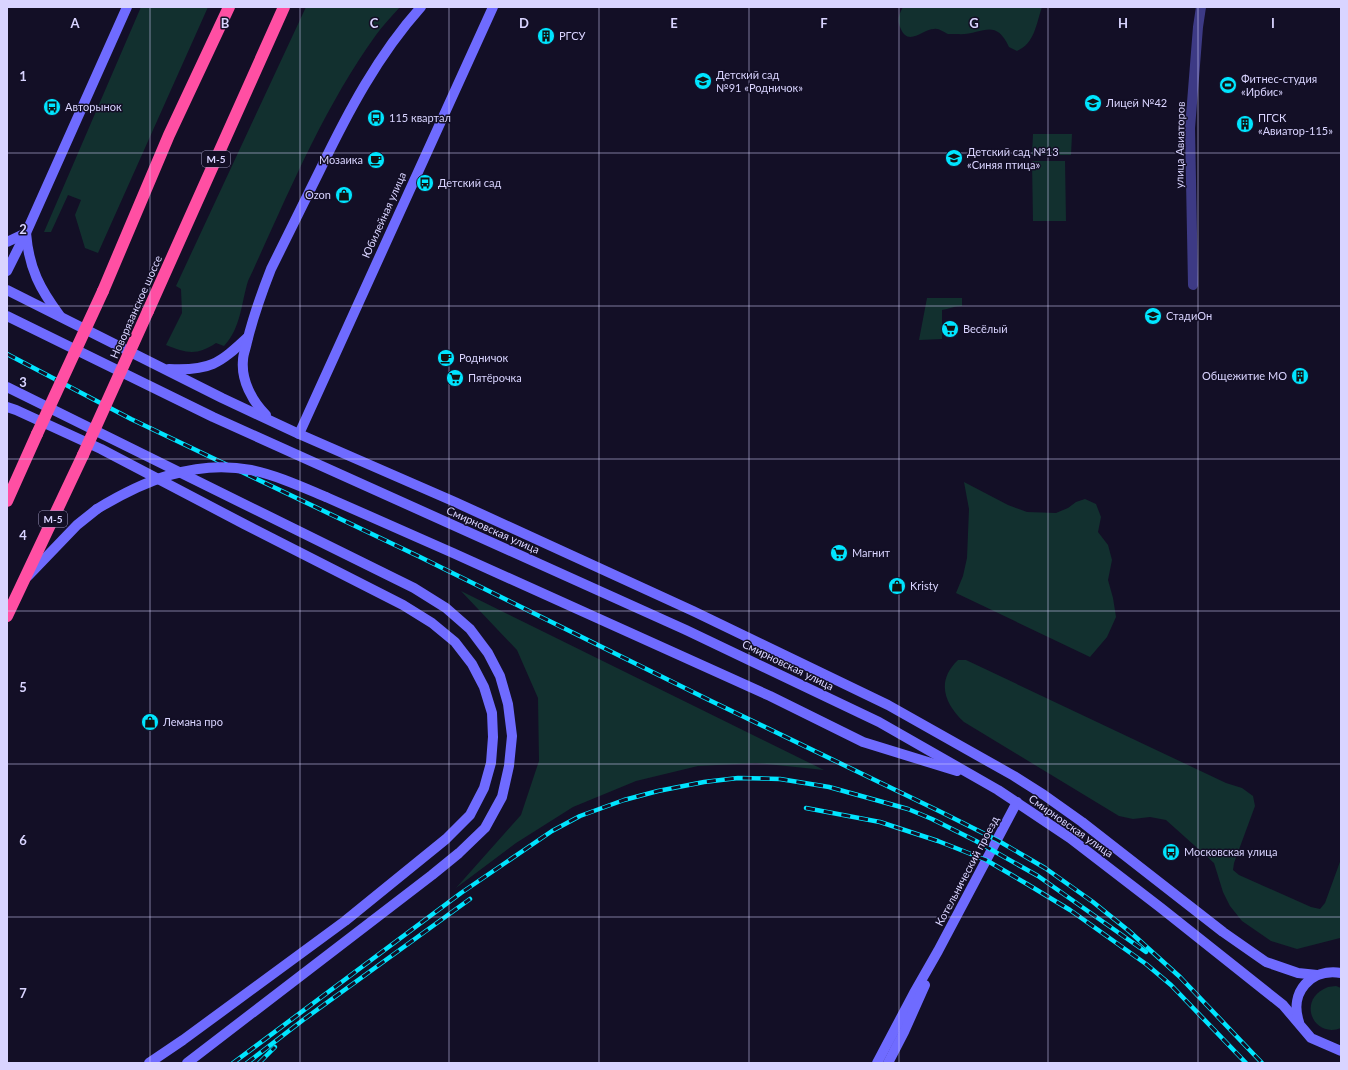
<svg xmlns="http://www.w3.org/2000/svg" width="1348" height="1070" font-family="Lato,sans-serif">
	<style>
		.green { fill: #12302f }
		.lines { fill: none; stroke-linecap: round; stroke-linejoin: round }
		.street { stroke: #3d3a85; stroke-width: 10 }
		.secondary { stroke: #6f6bff; stroke-width: 10 }
		.highway { stroke: #ff4fa3; stroke-width: 12 }
		.rail-casing { stroke: #00e5ff; stroke-width: 4.5 }
		.rail { stroke: #130f26; stroke-width: 3; stroke-dasharray: 9; stroke-linecap: butt }
		.secondary-bridge { stroke: #6f6bff; stroke-width: 10 }
		.highway-bridge { stroke: #ff4fa3; stroke-width: 12 }
		.grid { fill: none; stroke: #d9d4ff; stroke-width: 1; stroke-opacity: 0.55 }
		.labels { text-anchor: middle; stroke-width: 3; stroke-linejoin: round; paint-order: stroke }
		.shield { fill: #130f26; stroke: #9e99be; stroke-width: 1 }
		.shield-label { font-size: 10px; font-weight: bold; fill: #d9d4ff }
		.poi-label { font-size: 11px; fill: #d9d4ff; stroke: #130f26; text-anchor: start }
		.street-label { font-size: 11px; fill: #d9d4ff; stroke: #130f26 }
		.grid-label { font-size: 13px; text-anchor: middle; font-weight: bold; fill: #d9d4ff; stroke: #130f26; stroke-width: 3; stroke-linejoin: round; paint-order: stroke }
	</style>
	<rect width="100%" height="100%" fill="#130f26"/>
	<g class="green">
		<path d="M141,7h67l-110,246 -13,-5 -10,-33 6,-15 -13,-5 -17,37h-7z"/>
		<path d="M306,7h94c-8,9 -17,18 -24,28 -54,75 -89,162 -128,246 -7,23 -7,47 -24,65l-8,-3c-19,13 -30,10 -50,2l16,-32 -1,-24 -5,-3z"/>
		<path d="M903,7h139c-6,17 -7,36 -25,44l-8,-4c-14,-31 -28,-11 -52,-13 -3,0 -7,0 -9,0 -5,-2 -9,-6 -14,-5 -12,0 -26,19 -34,-2 -3,-7 -1,-13 3,-20z"/>
		<path d="M1033,134h39l-1,21h-39z"/>
		<path d="M1032,161h33l1,60h-33z"/>
		<path d="M927,298h35v8c-8,0 -13,3 -20,4v29l-23,1z"/>
		<path d="M964,482l44,23 19,7 29,1 12,-5 8,-6 9,-3 11,5 5,13 -3,15 10,13 4,15 -4,20 5,18 3,19 -9,20 -17,20 -134,-64 7,-17 4,-18 2,-49z"/>
		<path d="M461,591l363,179 -68,-7 -58,3 -62,15 -63,26 -57,36 -60,45 65,-73 18,-54 -1,-63 -21,-48z"/>
		<path d="M958,660h8l260,123 16,5 11,8 2,10 -21,57 -1,7 6,5 72,32 9,2 5,-6 16,-44v76l-1,3 -43,11 -26,-8 -29,-20 -12,-15 -7,-14 -9,-29 -48,-43 -16,-3 -17,2 -14,-3 -155,-94c-20,-19 -28,-41 -6,-62z"/>
		<path d="M1328,987l8,-1 5,2v40c-28,11 -45,-29 -13,-41z"/>
	</g>
	<g class="lines">
		<path class="street" d="M1193,285l-3,-157 8,-101 3,-20"/>
		<g class="secondary">
			<path d="M26,233c3,36 14,56 34,83"/>
			<path d="M7,242l19,-9"/>
			<path d="M7,271l19,-38 101,-226"/>
			<path d="M7,290l215,108 77,36 156,68 238,109 195,94 126,71 30,19 38,27 141,110 43,30 32,11 19,2"/>
			<path d="M7,316l206,101 473,213 193,92 119,68 72,48 91,70 122,97 28,33 30,13"/>
			<path d="M169,369c41,2 50,-5 79,-32"/>
			<path d="M7,387l407,201 32,20 24,21 18,24 12,23 8,28 4,32 -3,30 -7,31 -17,31 -26,25 -27,22 -245,188"/>
			<path d="M7,407l9,3 85,39 143,75 159,81 29,18 23,19 17,22 12,23 8,26 1,24 -2,26 -7,25 -14,27 -24,24 -101,82 -162,119 -34,23"/>
			<path d="M266,415c-14,-14 -25,-35 -23,-55 0,-6 3,-12 4,-18 6,-25 15,-50 24,-73 16,-33 33,-66 49,-99 28,-58 58,-115 101,-163"/>
			<path d="M299,434l194,-427"/>
			<path d="M326,497l127,56 317,143 93,46 94,29"/>
			<path d="M28,576l49,-51 20,-16"/>
			<path d="M1299,1022c-10,-30 12,-54 42,-49"/>
			<path d="M877,1063l37,-70 24,-42 79,-149"/>
			<path d="M888,1063l16,-31 21,-47"/>
		</g>
		<g class="highway">
			<path d="M103,291l66,-156 60,-128"/>
			<path d="M148,311l136,-304"/>
			<path d="M7,501l30,-67"/>
			<path d="M7,616l76,-161"/>
		</g>
		<g class="rail-casing">
			<g id="rail">
				<path d="M7,354l124,65 287,137 291,144 230,111 58,29 48,28 48,34 36,29 51,46 82,86"/>
				<path d="M806,808l74,14 58,19 48,19 41,24 43,26 76,54 25,21 75,78"/>
				<path d="M233,1063l228,-170 91,-62 28,-15 44,-16 34,-9 46,-9 34,-4 42,1 49,8 79,22 24,10 44,22 62,35 108,76"/>
				<path d="M247,1063l56,-43 167,-121"/>
				<path d="M259,1063l16,-16"/>
			</g>
		</g>
		<use href="#rail" class="rail"/>
		<path class="secondary-bridge" d="M97,509c46,-28 98,-50 154,-39 25,5 51,17 75,27"/>
		<g class="highway-bridge">
			<path d="M37,434l66,-143"/>
			<path d="M83,455l65,-144"/>
		</g>
	</g>
	<path class="grid" d="M150,7v1056M300,7v1056M449,7v1056M599,7v1056M749,7v1056M899,7v1056M1048,7v1056M1198,7v1056M7,153h1334M7,306h1334M7,459h1334M7,611h1334M7,764h1334M7,917h1334"/>
	<defs>
		<g id="building-disc" transform="scale(0.9)"><circle r="9.5" fill="#00e5ff" stroke="#130f26"/><path d="M-4-6H4V6H1V3H-1V6H-4ZM-2.5-4.3h1.7v1.8h-1.7ZM.8-4.3h1.7v1.8H.8ZM-2.5-1h1.7V.8h-1.7ZM.8-1h1.7V.8H.8Z" fill="#111"/></g>
		<g id="school-disc" transform="scale(0.9)"><circle r="9.5" fill="#00e5ff" stroke="#130f26"/><path d="M0-5L7-2L0 1L-7-2ZM-4 1L0 2.5L4 1V4Q0 6-4 4Z" fill="#111"/></g>
		<g id="stadium-disc" transform="scale(0.9)"><circle r="9.5" fill="#00e5ff" stroke="#130f26"/><path d="M0-5a6.5 5 0 1 0 0 10a6.5 5 0 1 0 0-10ZM-3.5-1.8h7v3.6h-7Z" fill="#111"/></g>
		<g id="bus-disc" transform="scale(0.9)"><circle r="9.5" fill="#00e5ff" stroke="#130f26"/><path d="M-5-6H5V4H4V6H2V4H-2V6H-4V4H-5ZM-3.5-4V0h7V-4ZM-3.5 1.2v1.5H-2V1.2ZM2 1.2v1.5H3.5V1.2Z" fill="#111"/></g>
		<g id="cafe-disc" transform="scale(0.9)"><circle r="9.5" fill="#00e5ff" stroke="#130f26"/><path d="M-5.5-4.5H6V0H3Q3 3.5 0 3.5H-2.5Q-5.5 3.5-5.5 0ZM3-3.2v2h1.7v-2ZM-6 4.5H4V6H-6Z" fill="#111"/></g>
		<g id="shop-disc" transform="scale(0.9)"><circle r="9.5" fill="#00e5ff" stroke="#130f26"/><path d="M-5-2.5h2.3a2.7 3.5 0 0 1 5.4 0H5L5.5 6h-11ZM-1.5-2.5h3a1.5 2.3 0 0 0-3 0Z" fill="#111"/></g>
		<g id="supermarket-disc" transform="scale(0.9)"><circle r="9.5" fill="#00e5ff" stroke="#130f26"/><path d="M-6-5.5h2.5l.6 2H6L4.5 2H-2.5L-4.4-4H-6ZM-1.5 3.2a1.3 1.3 0 1 0 .1 0ZM3 3.2a1.3 1.3 0 1 0 .1 0Z" fill="#111"/></g>
	</defs>
	<g fill-rule="evenodd">
		<use href="#building-disc" x="546" y="36"/>
		<use href="#school-disc" x="703" y="81"/>
		<use href="#stadium-disc" x="1228" y="85"/>
		<use href="#school-disc" x="1093" y="103"/>
		<use href="#bus-disc" x="52" y="107"/>
		<use href="#bus-disc" x="376" y="118"/>
		<use href="#building-disc" x="1245" y="124"/>
		<use href="#school-disc" x="954" y="158"/>
		<use href="#cafe-disc" x="376" y="160"/>
		<use href="#bus-disc" x="425" y="183"/>
		<use href="#shop-disc" x="344" y="195"/>
		<use href="#school-disc" x="1153" y="316"/>
		<use href="#supermarket-disc" x="950" y="329"/>
		<use href="#cafe-disc" x="446" y="358"/>
		<use href="#building-disc" x="1300" y="376"/>
		<use href="#supermarket-disc" x="455" y="378"/>
		<use href="#supermarket-disc" x="839" y="553"/>
		<use href="#shop-disc" x="897" y="586"/>
		<use href="#shop-disc" x="150" y="722"/>
		<use href="#bus-disc" x="1171" y="852"/>
	</g>
	<g class="labels">
		<g class="shield">
			<rect x="202" y="151" width="28" height="16" rx="3"/>
			<rect x="39" y="511" width="28" height="16" rx="3"/>
		</g>
		<g class="shield-label">
			<text x="216" y="163">М-5</text>
			<text x="53" y="523">М-5</text>
		</g>
		<g class="poi-label">
			<text x="559" y="40">РГСУ</text>
			<text x="716" y="79">Детский сад<tspan x="716" dy="13">№91 «Родничок»</tspan></text>
			<text x="1241" y="83">Фитнес-студия<tspan x="1241" dy="13">«Ирбис»</tspan></text>
			<text x="1106" y="107">Лицей №42</text>
			<text x="65" y="111">Авторынок</text>
			<text x="389" y="122">115 квартал</text>
			<text x="1258" y="122">ПГСК<tspan x="1258" dy="13">«Авиатор-115»</tspan></text>
			<text x="967" y="156">Детский сад №13<tspan x="967" dy="13">«Синяя птица»</tspan></text>
			<text x="363" y="164" text-anchor="end">Мозаика</text>
			<text x="438" y="187">Детский сад</text>
			<text x="331" y="199" text-anchor="end">Ozon</text>
			<text x="1166" y="320">СтадиОн</text>
			<text x="963" y="333">Весёлый</text>
			<text x="459" y="362">Родничок</text>
			<text x="1287" y="380" text-anchor="end">Общежитие МО</text>
			<text x="468" y="382">Пятёрочка</text>
			<text x="852" y="557">Магнит</text>
			<text x="910" y="590">Kristy</text>
			<text x="163" y="726">Лемана про</text>
			<text x="1184" y="856">Московская улица</text>
		</g>
		<g class="street-label">
			<text transform="translate(1180 145) rotate(-89)" y="4">улица Авиаторов</text>
			<text transform="translate(384 215) rotate(-66)" y="4">Юбилейная улица</text>
			<text transform="translate(136 307) rotate(-66)" y="4">Новорязанское шоссе</text>
			<text transform="translate(493 530) rotate(24)" y="4">Смирновская улица</text>
			<text transform="translate(788 665) rotate(26)" y="4">Смирновская улица</text>
			<text transform="translate(1071 826) rotate(35)" y="4">Смирновская улица</text>
			<text transform="translate(967 871) rotate(-62)" y="4">Котельнический проезд</text>
		</g>
	</g>
	<g class="grid-label">
		<text x="75" y="28">A</text>
		<text x="225" y="28">B</text>
		<text x="374" y="28">C</text>
		<text x="524" y="28">D</text>
		<text x="674" y="28">E</text>
		<text x="824" y="28">F</text>
		<text x="974" y="28">G</text>
		<text x="1123" y="28">H</text>
		<text x="1273" y="28">I</text>
		<text x="23" y="81">1</text>
		<text x="23" y="234">2</text>
		<text x="23" y="387">3</text>
		<text x="23" y="540">4</text>
		<text x="23" y="692">5</text>
		<text x="23" y="845">6</text>
		<text x="23" y="998">7</text>
	</g>
	<rect width="1348" height="1070" fill="none" stroke="#d9d4ff" stroke-width="16"/>
</svg>
